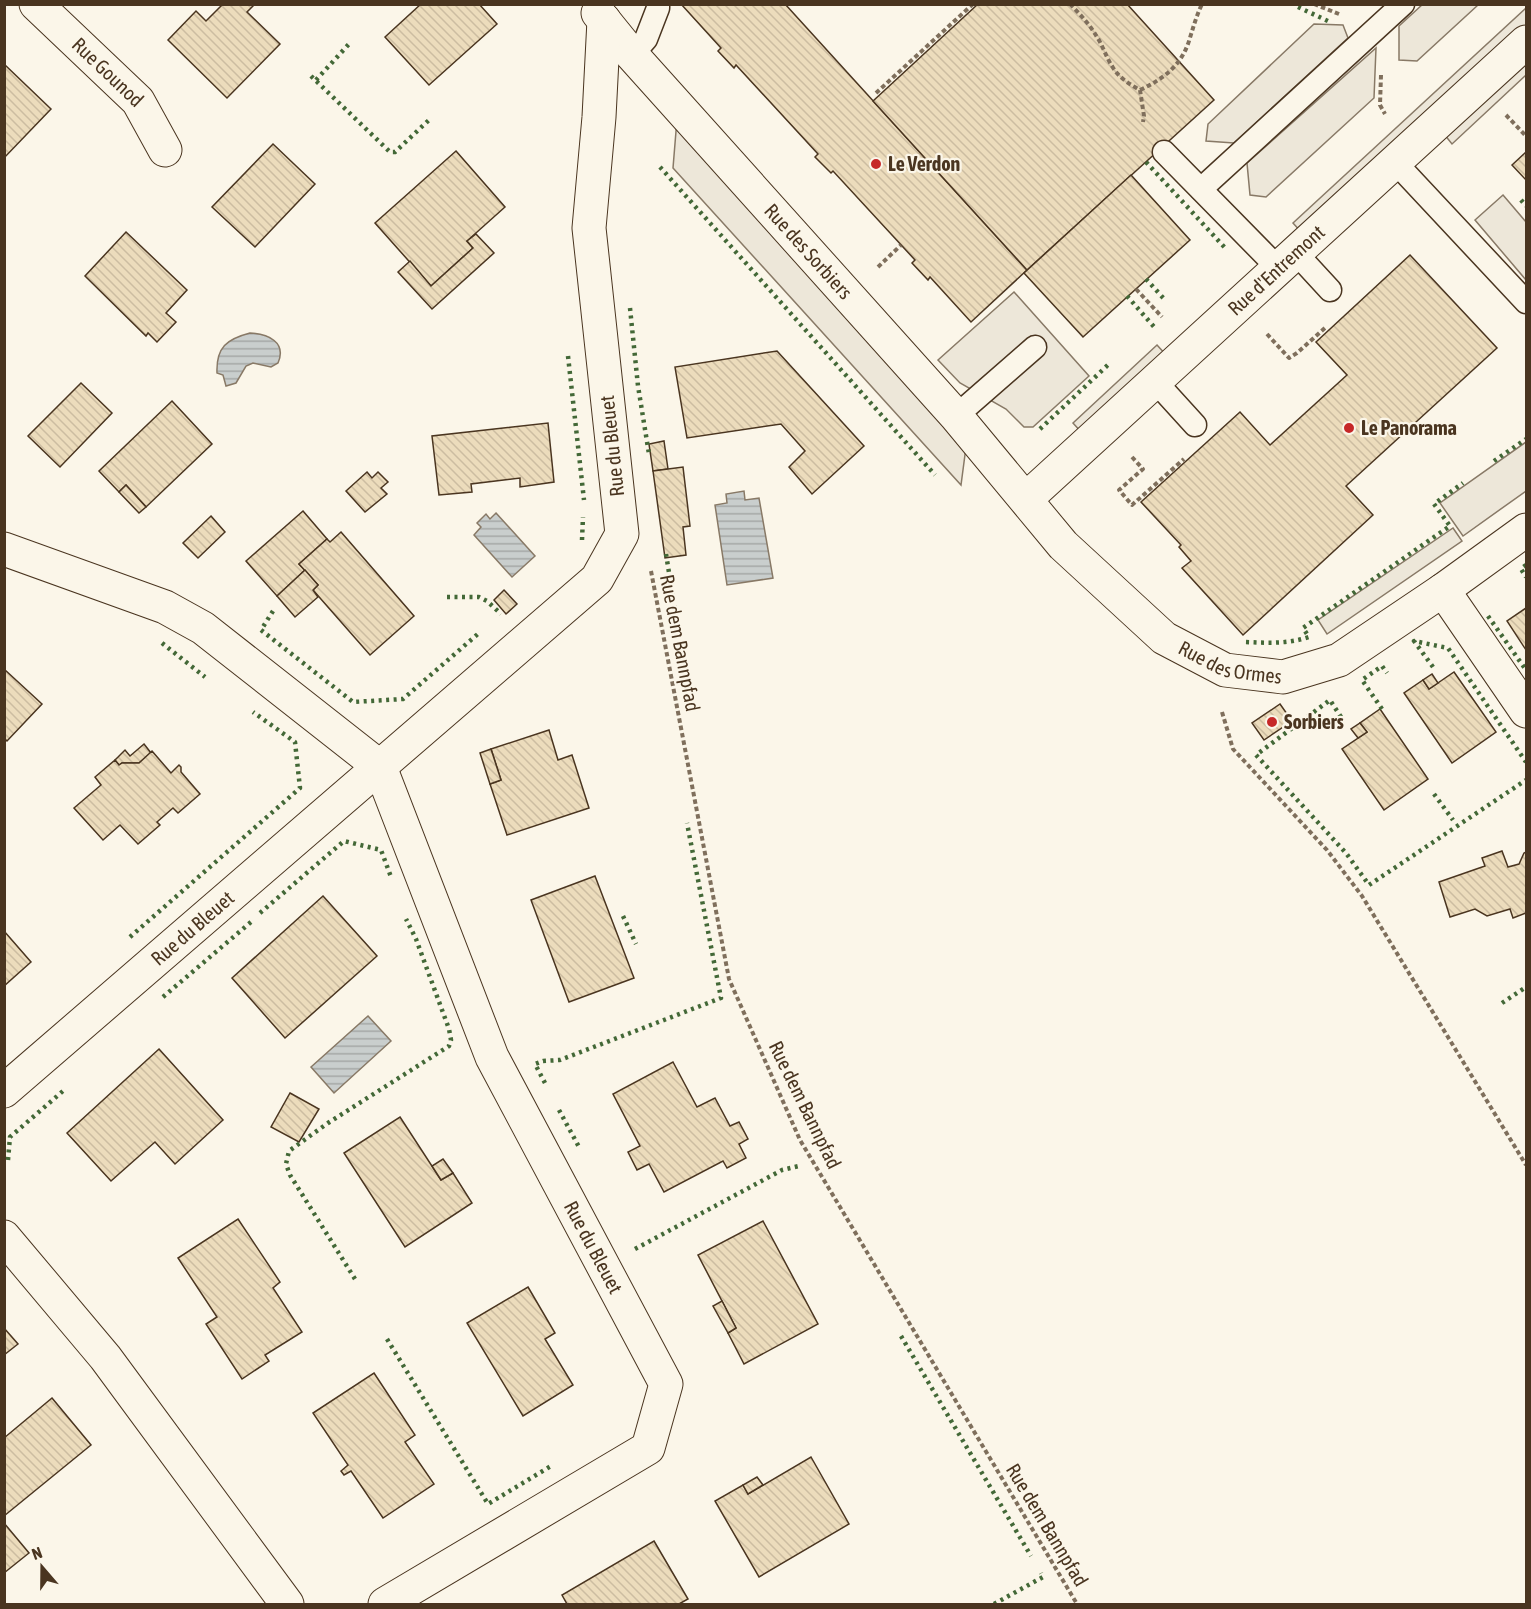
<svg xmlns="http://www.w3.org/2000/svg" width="1531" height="1609" font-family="'Asap Condensed',sans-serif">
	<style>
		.parking { fill: #ede7d9; stroke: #887966; stroke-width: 1.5 }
		.water { fill: url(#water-rules); stroke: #887966; stroke-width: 1.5 }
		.building { fill: url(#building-back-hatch); stroke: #4a3520; stroke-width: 1.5 }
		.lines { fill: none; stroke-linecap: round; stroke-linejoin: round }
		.lane-casing { stroke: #4a3520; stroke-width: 25 }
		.street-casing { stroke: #4a3520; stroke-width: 35 }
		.path { stroke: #7f6f5c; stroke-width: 4; stroke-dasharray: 4.5 3; stroke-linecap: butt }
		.lane { stroke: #fbf6e9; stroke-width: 22 }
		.street { stroke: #fbf6e9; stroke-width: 33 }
		.hedge { stroke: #436837; stroke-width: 4.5; stroke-dasharray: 3 4.5; stroke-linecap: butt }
		.poi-dot { fill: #c62828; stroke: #fbf6e9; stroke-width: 2 }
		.labels { text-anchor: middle; stroke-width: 4.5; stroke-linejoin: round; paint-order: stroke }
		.street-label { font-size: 20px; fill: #4a3520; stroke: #fbf6e9 }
		.poi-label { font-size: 20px; font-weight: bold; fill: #4a3520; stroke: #fbf6e9; text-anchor: start }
	</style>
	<defs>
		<pattern id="water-rules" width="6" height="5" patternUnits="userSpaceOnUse" patternTransform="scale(1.5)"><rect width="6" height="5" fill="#c9cecd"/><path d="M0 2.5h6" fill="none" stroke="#a5a8a6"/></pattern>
		<pattern id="building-back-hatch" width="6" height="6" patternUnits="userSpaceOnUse" patternTransform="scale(1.5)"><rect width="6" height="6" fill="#ecdcbc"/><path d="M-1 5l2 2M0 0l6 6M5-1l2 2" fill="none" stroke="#ccbda1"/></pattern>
	</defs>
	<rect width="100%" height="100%" fill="#fbf6e9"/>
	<g class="parking">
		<path d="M1423,4l55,1 -61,56 -18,-1v-34z"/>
		<path d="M1526,8v19l-224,206 -9,-10z"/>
		<path d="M1314,24l29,1 5,13 -114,105 -28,-2 2,-17z"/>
		<path d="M1376,48l-2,50 -108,99 -16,-2 -3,-32z"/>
		<path d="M1526,59v16l-74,69 -8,-10z"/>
		<path d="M677,119l289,328 -5,38 -288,-317z"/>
		<path d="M1503,195l23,27v58l-51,-60z"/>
		<path d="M1014,292l75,84 -56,51h-9l-18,-18 -46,-26 -22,-23z"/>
		<path d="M1157,345l10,11 -85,77 -9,-10z"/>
		<path d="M1526,442v49l-63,45 -23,-33z"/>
		<path d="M1453,528l9,13 -135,93 -9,-14z"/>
	</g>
	<g class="water">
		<path d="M250,333c18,1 37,9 28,30l-7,4 -18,-4 -7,3 -10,17 -10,3 -3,-11 -6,-2c-1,-26 10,-34 33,-40z"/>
		<path d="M744,491l1,9 14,-2 14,80 -46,7 -12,-80 12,-2 -1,-9z"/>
		<path d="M496,513l39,43 -23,21 -38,-42 7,-8 -4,-4 9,-9 4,5z"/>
		<path d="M368,1016l23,25 -57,52 -23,-26z"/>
	</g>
	<g class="building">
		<path d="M223,4h32l-8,8 33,32 -53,54 -59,-58 28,-29 10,10z"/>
		<path d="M421,4h58l18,20 -68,61 -44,-48z"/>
		<path d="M681,4h104l242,266 -56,52 -41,-45 -2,3 -16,-17 3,-3 -82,-89 -2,2 -16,-16 3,-3 -82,-89 -2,3 -16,-17 3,-3z"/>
		<path d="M978,4h149l87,96 -187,170 -154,-169z"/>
		<path d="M4,64l47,45 -47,49z"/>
		<path d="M273,144l42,40 -60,63 -43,-40z"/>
		<path d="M456,151l49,56 -38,34 6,7 -42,38 -56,-63z"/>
		<path d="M1526,152v28l-14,-15z"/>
		<path d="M1131,175l59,65 -107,97 -59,-64z"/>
		<path d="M126,232l61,58 -21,23 10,9 -19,20 -9,-9 -2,3 -61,-60z"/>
		<path d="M476,234l18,19 -62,56 -34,-37 12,-11 21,25 42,-38 -6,-7z"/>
		<path d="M1410,255l87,93 -151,138 27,29 -130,120 -61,-67 9,-7 -12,-14 2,-2 -40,-43 99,-90 30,33 77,-70 -31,-33z"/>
		<path d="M777,351l87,95 -52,48 -23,-27 16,-16 -24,-27 -94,14 -12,-71z"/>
		<path d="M81,383l31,30 -52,54 -32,-31z"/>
		<path d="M172,401l40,43 -66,63 -20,-22 -7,7 -20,-21z"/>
		<path d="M548,423l6,59 -34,5v-9l-49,6 1,8 -33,3 -7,-59z"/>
		<path d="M664,441l4,28 -15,2 -4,-27z"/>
		<path d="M683,467l7,59 -7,1 3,28 -21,3 -12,-87z"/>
		<path d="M367,472l5,6 6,-6 10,10 -7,6 6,6 -22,18 -19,-21z"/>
		<path d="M126,485l20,22 -7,6 -20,-21z"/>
		<path d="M303,511l24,28 -28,25 6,6 -28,26 -31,-35z"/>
		<path d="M211,516l14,16 -27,26 -15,-15z"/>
		<path d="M341,532l73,84 -44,39 -57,-65 5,-5 -19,-21 28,-25 3,3z"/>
		<path d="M305,570l13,15 -5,5 5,7 -23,20 -18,-21z"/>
		<path d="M504,590l13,14 -11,10 -12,-14z"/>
		<path d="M1526,608v42l-19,-29z"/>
		<path d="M4,669l38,35 -35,37 -3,-3z"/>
		<path d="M1454,672l42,60 -44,31 -48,-70 19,-13 6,9z"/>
		<path d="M1432,674l6,9 -9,6 -6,-9z"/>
		<path d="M1280,704l12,17 -28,19 -12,-17z"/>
		<path d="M1380,709l48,70 -44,31 -42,-61 25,-17 -7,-9z"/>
		<path d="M1360,723l7,9 -9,6 -7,-9z"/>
		<path d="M549,730l9,30 14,-5 17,53 -82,27 -17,-51 11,-4 -10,-31z"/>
		<path d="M144,744l7,9 -12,10h-17l-3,2 -4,-5 10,-10 5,6z"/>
		<path d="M491,749l10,31 -11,4 -10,-31z"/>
		<path d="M152,751l19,22 8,-8 2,2v5l19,22 -22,19 -5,-5 -16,14 3,3 -22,19 -18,-19 -17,15 -29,-32 27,-23 -6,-8 20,-17 4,5 3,-2h17z"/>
		<path d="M1502,851l6,16 11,-3 5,-11 2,-1v61l-13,5 -3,-9 -23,7 -12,-7 -25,8 -11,-35 46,-16 -3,-8z"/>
		<path d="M595,876l39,102 -65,24 -38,-102z"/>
		<path d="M323,896l54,60 -92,82 -53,-60z"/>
		<path d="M4,931l27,31 -27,24z"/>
		<path d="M159,1049l64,71 -48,44 -20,-22 -44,39 -44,-48z"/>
		<path d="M673,1062l24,45 18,-9 15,28 9,-4 9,17 -9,5 7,14 -19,10 -4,-7 -59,31 -15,-28 -12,6 -9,-18 12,-6 -27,-52z"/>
		<path d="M290,1093l29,16 -20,33 -28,-15z"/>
		<path d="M400,1117l41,63 12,-7 19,30 -67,44 -61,-94z"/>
		<path d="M443,1159l10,14 -12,7 -9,-14z"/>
		<path d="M238,1219l42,63 -7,6 29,44 -37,23 4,6 -27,18 -36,-55 11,-7 -39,-59z"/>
		<path d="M763,1221l55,103 -74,40 -16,-31 8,-5 -38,-73z"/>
		<path d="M528,1287l27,46 -10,6 28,46 -50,31 -56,-93z"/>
		<path d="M722,1301l14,27 -8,5 -15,-27z"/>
		<path d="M4,1328l14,16 -14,11z"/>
		<path d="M374,1373l41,62 -10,7 29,42 -51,34 -32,-47 -7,4 -3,-4 7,-6 -35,-52z"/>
		<path d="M52,1398l39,47 -87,71v-78z"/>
		<path d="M811,1457l38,67 -90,53 -44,-76 28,-16 5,9z"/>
		<path d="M757,1477l6,8 -15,9 -5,-9z"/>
		<path d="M4,1523l25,30 -25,20z"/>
		<path d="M654,1541l34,58 -9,5h-112l-5,-9z"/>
	</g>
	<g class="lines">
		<g class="lane-casing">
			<g id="lane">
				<path d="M632,55l14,-16 12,-31v-4"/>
				<path d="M1164,152l114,116"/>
				<path d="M1395,162l131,140"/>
				<path d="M1201,189l202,-185"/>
				<path d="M1295,252l35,38"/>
				<path d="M1155,381l40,44"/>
				<path d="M956,416l79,-69"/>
			</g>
		</g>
		<g class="street-casing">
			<g id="street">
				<path id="s1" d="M36,4l102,97 27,49"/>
				<path id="s2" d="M598,13l34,42 324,361 107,129 101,93 61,32 58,7 56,-17 104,-70 83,-60"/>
				<path id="s3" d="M1026,499l500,-457"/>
				<path id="s4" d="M4,549l161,58 38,21 177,139 112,290 174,327 -18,64 -263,156"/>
				<path d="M1443,590l83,121"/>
				<path id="s5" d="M4,1091l593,-512 25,-45 -33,-306 10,-111 5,-97"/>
				<path d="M4,1237l101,120 182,247"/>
			</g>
		</g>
		<g class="path">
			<path d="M1070,4c10,10 20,21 27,33 6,9 9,20 15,29 6,11 17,18 28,24l4,26 -1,6"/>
			<path d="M1314,4l25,10"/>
			<path d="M1381,75l-1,30 5,9"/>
			<path d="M1140,90c23,-11 41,-24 49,-49 4,-13 7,-24 13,-37"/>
			<path d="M876,93l97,-89"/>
			<path d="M1506,115l20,21"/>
			<path d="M878,267l23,-22"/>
			<path d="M1136,289l26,28"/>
			<path d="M1267,334l22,24 8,-5 30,-27"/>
			<path d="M1132,457l11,12 -24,21 13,15 52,-46"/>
			<path d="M651,571l78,408 71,161 277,464"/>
			<path d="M1222,712l11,37 94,101 35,46 164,269"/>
		</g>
		<use href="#lane" class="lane"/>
		<use href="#street" class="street"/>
		<g class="hedge">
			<path d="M1298,7l32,15"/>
			<path d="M311,76l79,76h5l35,-33"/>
			<path d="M316,80l33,-36"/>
			<path d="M1146,162l81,88"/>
			<path d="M660,167l275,308"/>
			<path d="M1521,200l5,6"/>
			<path d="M1146,279l20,22"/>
			<path d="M1127,296l29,33"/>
			<path d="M630,308l8,78 11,68"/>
			<path d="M568,356l16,144"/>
			<path d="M1040,429l70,-66"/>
			<path d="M1494,461l32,-22"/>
			<path d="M582,540l1,-23"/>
			<path d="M666,554l11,68"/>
			<path d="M1526,565l-5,4 5,8"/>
			<path d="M447,597h32l8,4 14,13"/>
			<path d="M273,611l-12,19 92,72 50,-3 76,-66"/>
			<path d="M1488,616l38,54"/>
			<path d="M1246,642c22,1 42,2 63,-5l-6,-9 147,-102 -16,-22 29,-21"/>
			<path d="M162,643l43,34"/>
			<path d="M1433,667l-19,-26 34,7 78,114"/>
			<path d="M1382,709l-20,-29 20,-14 5,7"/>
			<path d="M1341,717l-11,-17 -74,55 90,98 23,32 157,-105"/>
			<path d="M1434,794l19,26"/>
			<path d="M260,913l84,-72 37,9 10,27"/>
			<path d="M623,916l13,28"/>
			<path d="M130,937l170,-149 -5,-46 -42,-30"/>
			<path d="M163,997l88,-75"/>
			<path d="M1502,1003l24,-16"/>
			<path d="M545,1083l-10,-19 8,-3 17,-1 161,-62 -34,-175"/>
			<path d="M559,1110l20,37"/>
			<path d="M8,1160l2,-23 53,-46"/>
			<path d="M635,1249l147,-79 17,-4"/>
			<path d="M355,1279l-65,-104 -4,-11 3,-13 39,-28 121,-77 2,-6 -2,-11 -33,-90 -10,-20"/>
			<path d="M901,1336l130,220"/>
			<path d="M387,1339l101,165 63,-38"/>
			<path d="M994,1604l49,-27 -2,-4"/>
		</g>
	</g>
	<g class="poi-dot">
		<circle cx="876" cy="164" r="6"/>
		<circle cx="1349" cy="428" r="6"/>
		<circle cx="1272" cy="722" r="6"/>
	</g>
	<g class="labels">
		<g class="street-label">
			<text dy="7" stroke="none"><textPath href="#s1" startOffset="99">Rue Gounod</textPath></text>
			<text dy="7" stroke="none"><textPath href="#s2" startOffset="318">Rue des Sorbiers</textPath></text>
			<text dy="7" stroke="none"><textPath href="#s3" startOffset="339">Rue d'Entremont</textPath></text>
			<text transform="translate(612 446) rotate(-96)" y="7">Rue du Bleuet</text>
			<text transform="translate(680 643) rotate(79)" y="7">Rue dem Bannpfad</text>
			<text dy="7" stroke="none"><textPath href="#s2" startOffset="916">Rue des Ormes</textPath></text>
			<text dy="7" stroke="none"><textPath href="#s5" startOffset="249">Rue du Bleuet</textPath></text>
			<text transform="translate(805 1105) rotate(64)" y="7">Rue dem Bannpfad</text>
			<text dy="7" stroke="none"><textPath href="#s4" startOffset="966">Rue du Bleuet</textPath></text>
			<text transform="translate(1047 1525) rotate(59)" y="7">Rue dem Bannpfad</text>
		</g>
		<g class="poi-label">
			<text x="888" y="171">Le Verdon</text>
			<text x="1361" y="435">Le Panorama</text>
			<text x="1284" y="729">Sorbiers</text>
		</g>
	</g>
	<rect width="1531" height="1609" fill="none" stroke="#4a3520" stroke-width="12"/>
	<g transform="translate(42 1567) rotate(340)" stroke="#fbf6e9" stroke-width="4.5" paint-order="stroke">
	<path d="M0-4.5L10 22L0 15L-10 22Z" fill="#4a3520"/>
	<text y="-9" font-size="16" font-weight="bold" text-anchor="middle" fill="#4a3520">N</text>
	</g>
</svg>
